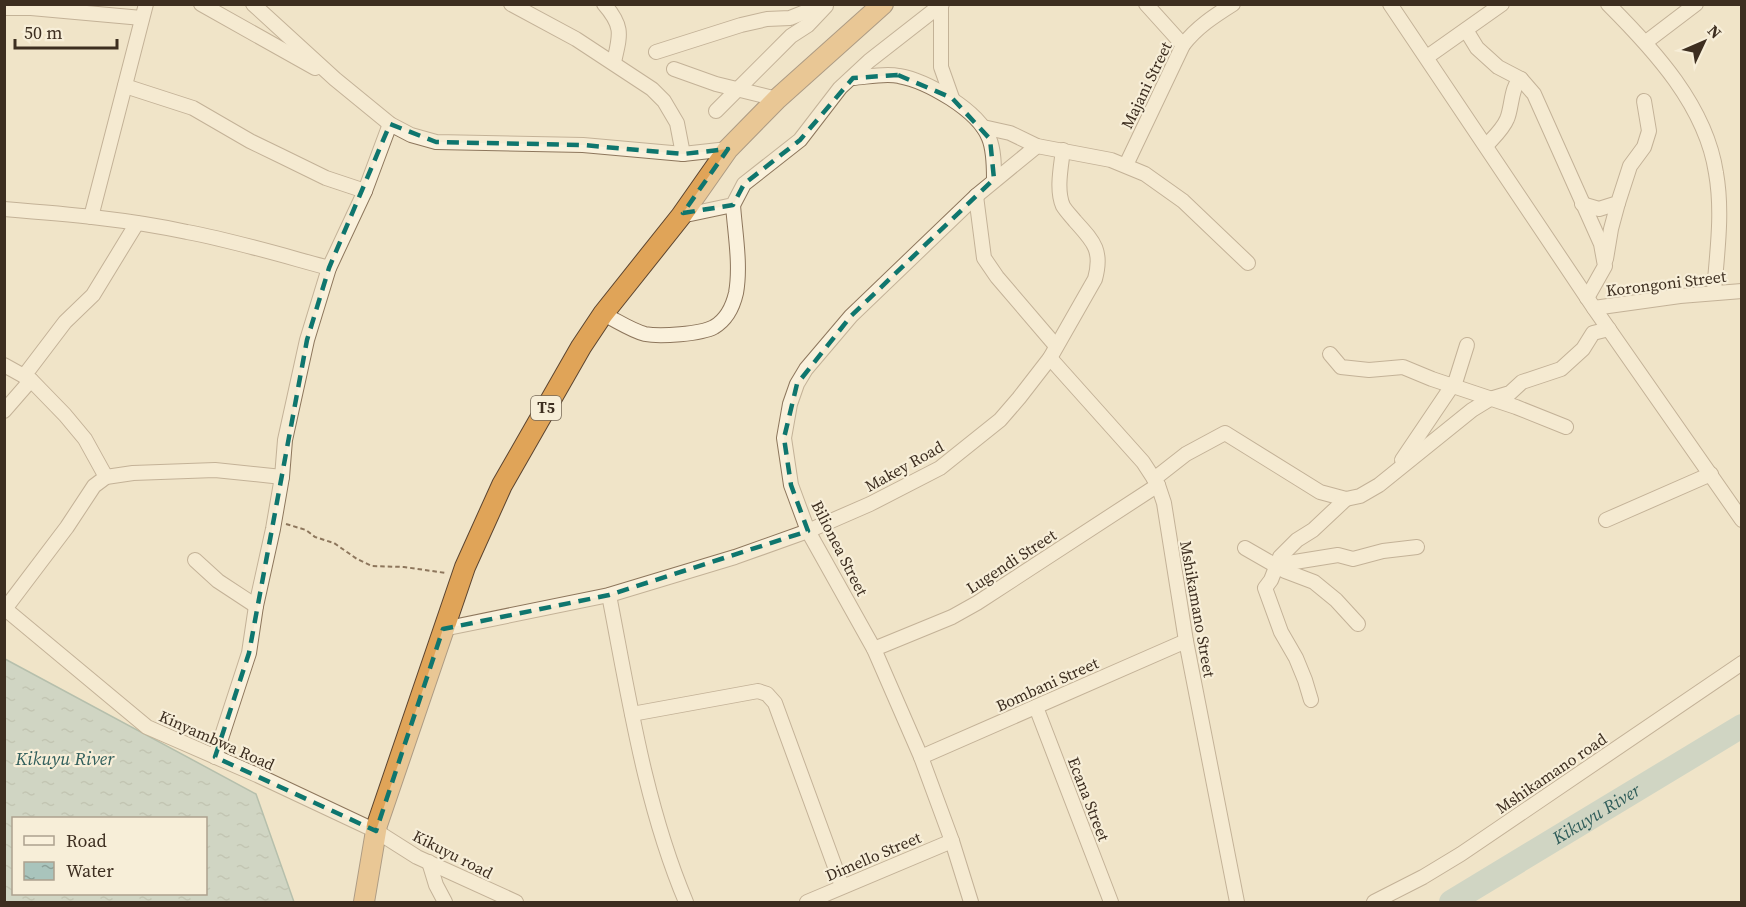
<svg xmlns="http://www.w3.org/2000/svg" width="1746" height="907" font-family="'Source Serif 4',serif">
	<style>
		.water { fill: url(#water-ripples); stroke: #6f938a; stroke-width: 1.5; fill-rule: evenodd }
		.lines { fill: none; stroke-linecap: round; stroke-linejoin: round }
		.river { stroke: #a9c4bc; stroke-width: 24 }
		.minor-casing { stroke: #8d765c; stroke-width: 16 }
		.highway-casing { stroke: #5b4430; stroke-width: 22 }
		.path { stroke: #8d765c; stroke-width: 2; stroke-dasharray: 4.5 3; stroke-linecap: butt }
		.minor { stroke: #faf1dc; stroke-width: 14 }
		.highway { stroke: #e0a458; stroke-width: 20 }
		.marked { fill: none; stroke: #0f766e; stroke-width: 4.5; stroke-dasharray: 12 8; stroke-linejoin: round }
		.labels { text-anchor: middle; stroke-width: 4.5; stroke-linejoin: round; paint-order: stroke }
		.shield { fill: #f7eed8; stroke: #756857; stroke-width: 1.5 }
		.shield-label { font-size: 15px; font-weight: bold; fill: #3d2e20 }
		.street-label { font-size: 16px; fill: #3d2e20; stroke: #f7eed8 }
		.water-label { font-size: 18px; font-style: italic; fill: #2f5d5a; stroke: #f7eed8 }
	</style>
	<defs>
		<pattern id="water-ripples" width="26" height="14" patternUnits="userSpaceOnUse" patternTransform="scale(1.5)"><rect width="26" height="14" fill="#a9c4bc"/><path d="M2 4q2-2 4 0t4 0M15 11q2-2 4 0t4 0" fill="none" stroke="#8ba098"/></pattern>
	</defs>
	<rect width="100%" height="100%" fill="#f0e4c8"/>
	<path class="water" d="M5,659l251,135 38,108h-289zM14,818h192v76h-192z"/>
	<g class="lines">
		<path class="river" id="s1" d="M1451,902l291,-176"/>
		<g class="minor-casing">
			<g id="minor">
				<path d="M201,4l114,64"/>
				<path d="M253,4l82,75 55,45 21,11 25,7 147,3 100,9 45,-5"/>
				<path d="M511,4l65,35 76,50 12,12 13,22 6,31"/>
				<path d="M604,4c20,23 16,31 10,58"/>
				<path d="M1146,4l37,41"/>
				<path d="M1390,4l204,304 148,212"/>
				<path d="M1608,4c46,46 98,102 108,169 7,39 1,80 -2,119"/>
				<path d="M941,5v62l11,31"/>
				<path d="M4,8h27l111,10"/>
				<path d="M1466,30l11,18 21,19 23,12 13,15 67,150 4,22 -18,32"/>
				<path d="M1646,42l50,-38"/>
				<path d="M656,52l85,-27 26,-6 23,-1 35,-14"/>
				<path d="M1427,57l75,-53"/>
				<path d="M674,69l42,15 61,15"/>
				<path d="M853,78c14,-1 32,-5 46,-2 28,5 79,34 90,62 5,12 5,28 5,41"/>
				<path d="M125,86l68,22 57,33 31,15 45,22 39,13"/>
				<path d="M716,111l75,-75 17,-11 18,-19"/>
				<path d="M983,127l27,6 27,13 74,14 34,14 38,27 65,62"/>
				<path d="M1486,146c7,-8 17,-17 21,-27 5,-11 4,-34 14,-40"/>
				<path d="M1126,165l57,-120c14,-18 31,-29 50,-41"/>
				<path d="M976,196l8,62 13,19 59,69"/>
				<path d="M1582,204l17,5 19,-6 12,-37 14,-19 5,-16 -5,-30"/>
				<path d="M4,209c62,5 123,10 183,23 48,9 94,23 142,36"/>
				<path d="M681,216l52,-11 11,-21 56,-44 40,-52 29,-27 73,-57"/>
				<path d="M91,217l55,-213"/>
				<path d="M1606,259l5,-30 7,-26"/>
				<path d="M1594,308l86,-12 62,-5"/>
				<path d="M603,314c13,6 29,17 42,20 15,3 56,0 69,-7 12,-7 19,-21 22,-34 5,-28 -1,-60 -3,-88"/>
				<path d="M1330,354l11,13 28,3 34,-3 29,12 84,28 50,20"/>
				<path d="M1050,358l93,104 15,23 6,18 22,138 51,261"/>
				<path d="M4,365l27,15 34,35 20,24 21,38"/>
				<path d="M24,376l41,-54 28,-27 44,-72"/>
				<path d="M4,411l27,-31"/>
				<path d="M1402,460l54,-80 11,-35"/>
				<path d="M1154,479l32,-25 39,-21 95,59 26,7 14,-3 19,-11 93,-75 18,-11 20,-6 12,-11 39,-13 22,-20 10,-16 16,-4"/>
				<path d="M1606,520l105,-46"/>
				<path d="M1245,548l40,23 29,11 22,18 22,24"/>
				<path d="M195,560l23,21 38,25"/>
				<path d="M1276,565l62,-10 15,4 30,-8 34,-4"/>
				<path d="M609,595c20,103 36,210 77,307"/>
				<path d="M4,608l143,119 110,48 119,56 41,26 99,45"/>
				<path d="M5,609l62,-82 27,-41 12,-9 27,-4 82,-3 67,7"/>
				<path d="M443,629l166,-34 126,-38 73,-26 62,-27 70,-36 60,-48 19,-22 31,-40 45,-79c8,-29 -2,-38 -20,-58 -4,-5 -9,-10 -12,-15 -7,-16 -2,-39 0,-56"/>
				<path d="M874,649l78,-32 25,-14 181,-118"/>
				<path d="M1311,700l-6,-20 -9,-22 -15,-26 -16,-44 6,-8 9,-23 17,-17 16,-10 33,-31"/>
				<path d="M1036,707l75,195"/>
				<path d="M632,714l126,-23 9,3 8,9 67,183"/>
				<path d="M215,757l34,-104 7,-47 17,-77 9,-52 3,-37 22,-100 22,-72 36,-77 25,-67"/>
				<path d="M921,757l265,-116"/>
				<path d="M429,862l7,23 9,17"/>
				<path d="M807,902l145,-61"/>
				<path d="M971,902l-19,-61 -31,-84 -47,-108 -66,-118 -17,-46 -7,-47 6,-34 7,-20 9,-15 45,-53 125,-120 61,-50"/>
				<path d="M1374,902l49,-25 38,-23 281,-191"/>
			</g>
		</g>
		<g class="highway-casing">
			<path id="highway" d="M364,902l13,-77 88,-258 37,-82 79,-138 22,-33 78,-98 47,-67 49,-50 106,-95"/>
		</g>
		<path class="path" d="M286,524l20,6 9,7 19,6 23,16 15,7 32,1 42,6"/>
		<use href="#minor" class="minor"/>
		<use href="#highway" class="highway"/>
	</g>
	<path d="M0 0H1746V907H0ZM898,75l54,23 38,41 4,40 -143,137 -54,68 -13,54 7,47 17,46 -199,64 -166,34 -67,202 -161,-74 34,-104 58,-313 22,-72 61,-144 46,18 147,3 100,9 45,-5 -45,64 50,-8 11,-21 56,-44 53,-62z" fill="#f0e4c8" fill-opacity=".55" fill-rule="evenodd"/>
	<path class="marked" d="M898,75l54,23 38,41 4,40 -143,137 -54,68 -13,54 7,47 17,46 -199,64 -166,34 -67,202 -161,-74 34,-104 58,-313 22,-72 61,-144 46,18 147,3 100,9 45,-5 -45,64 50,-8 11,-21 56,-44 53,-62z"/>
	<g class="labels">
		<rect class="shield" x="531" y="396" width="30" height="24" rx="4.5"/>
		<g class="shield-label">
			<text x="546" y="413">T5</text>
		</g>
		<g class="street-label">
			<text transform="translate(1146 85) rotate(-64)" y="6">Majani Street</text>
			<text transform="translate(1666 283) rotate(-7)" y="6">Korongoni Street</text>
			<text transform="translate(904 466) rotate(-29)" y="6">Makey Road</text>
			<text transform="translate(840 548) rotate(63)" y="6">Bilionea Street</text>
			<text transform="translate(1011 561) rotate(-33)" y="6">Lugendi Street</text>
			<text transform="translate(1198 609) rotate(80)" y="6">Mshikamano Street</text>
			<text transform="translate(1047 684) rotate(-24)" y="6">Bombani Street</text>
			<text transform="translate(217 740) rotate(24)" y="6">Kinyambwa Road</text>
			<text transform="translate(1551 773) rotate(-34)" y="6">Mshikamano road</text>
			<text transform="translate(1089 799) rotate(69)" y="6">Ecana Street</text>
			<text transform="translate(453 854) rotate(27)" y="6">Kikuyu road</text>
			<text transform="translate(873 856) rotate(-23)" y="6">Dimello Street</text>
		</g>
		<g class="water-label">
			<text x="65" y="765">Kikuyu River</text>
			<text dy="6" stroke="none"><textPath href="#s1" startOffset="170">Kikuyu River</textPath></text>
		</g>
	</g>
	<rect width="1746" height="907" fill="none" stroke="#3d2e20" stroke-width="12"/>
	<rect x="12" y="817" width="195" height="78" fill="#f7eed8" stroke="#ada18e" stroke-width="1.5"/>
	<rect x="24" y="836" width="30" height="9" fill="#faf1dc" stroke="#ada18e" stroke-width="1.5"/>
	<text x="66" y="847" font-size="18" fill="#3d2e20">Road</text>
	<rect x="24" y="862" width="30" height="18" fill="url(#water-ripples)" stroke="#ada18e" stroke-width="1.5"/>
	<text x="66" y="877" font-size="18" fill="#3d2e20">Water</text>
	<g transform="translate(1704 42) rotate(46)" stroke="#f7eed8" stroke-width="4.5" paint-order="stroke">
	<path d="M0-4.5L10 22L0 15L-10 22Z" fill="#3d2e20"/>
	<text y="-9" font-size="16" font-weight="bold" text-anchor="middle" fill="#3d2e20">N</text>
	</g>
	<path d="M15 39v9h102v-9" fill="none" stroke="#3d2e20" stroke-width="3"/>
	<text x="24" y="39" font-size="18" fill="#3d2e20" stroke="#f7eed8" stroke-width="4.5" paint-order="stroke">50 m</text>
</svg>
